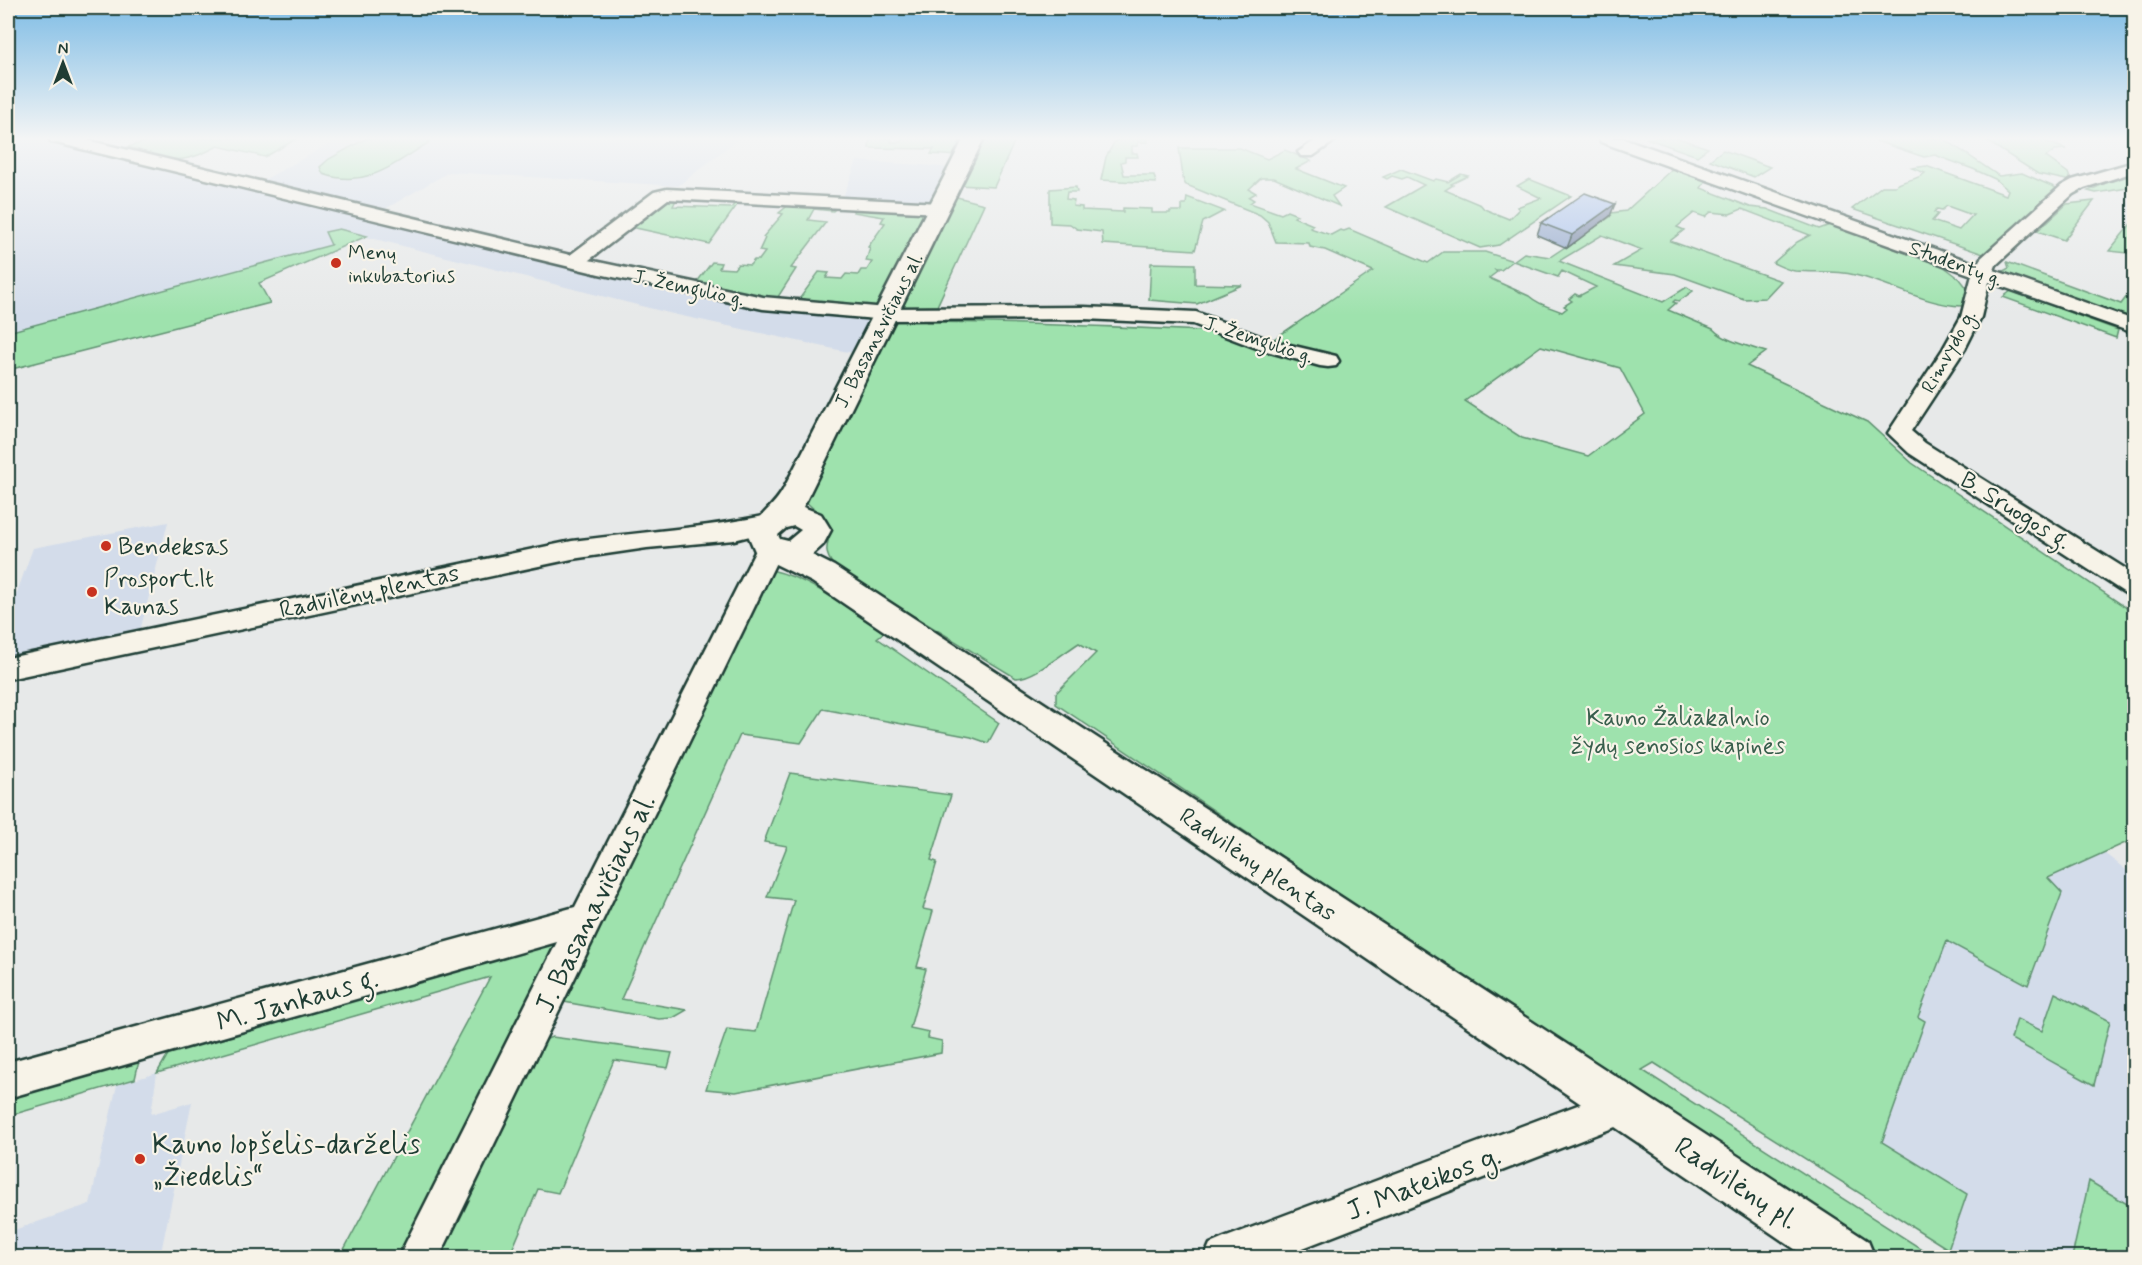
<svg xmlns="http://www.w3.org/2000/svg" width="2142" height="1265" font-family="Mynerve,sans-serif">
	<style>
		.built { fill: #d3dcea }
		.green { fill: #9ee2ad; stroke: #5e9070; stroke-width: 1.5; fill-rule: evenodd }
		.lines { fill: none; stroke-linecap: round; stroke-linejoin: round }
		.minor-casing { stroke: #1f3d34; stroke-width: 5 }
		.tertiary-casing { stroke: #1f3d34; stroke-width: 5 }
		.minor { fill: #f7f3e8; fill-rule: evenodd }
		.tertiary { fill: #f7f3e8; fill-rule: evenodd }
		.wall { fill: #8ea4cb; stroke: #1f3d34; stroke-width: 1.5 }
		.shaded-wall { fill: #7486a5; stroke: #1f3d34; stroke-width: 1.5 }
		.building { fill: #a5bfec; stroke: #1f3d34; stroke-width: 1.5 }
		.poi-dot { fill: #c8321e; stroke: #f7f3e8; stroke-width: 2 }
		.labels { text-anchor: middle; stroke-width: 4.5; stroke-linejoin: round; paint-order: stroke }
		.far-poi-label { font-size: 20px; fill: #1f3d34; stroke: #f7f3e8; text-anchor: start }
		.far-street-label { font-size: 20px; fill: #1f3d34; stroke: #f7f3e8 }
		.street-label { font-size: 24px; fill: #1f3d34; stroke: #f7f3e8 }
		.poi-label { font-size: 24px; fill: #1f3d34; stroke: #f7f3e8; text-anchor: start }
		.park-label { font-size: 24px; fill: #385e4c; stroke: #f7f3e8 }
		.near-street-label { font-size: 28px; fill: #1f3d34; stroke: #f7f3e8 }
		.near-poi-label { font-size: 28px; fill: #1f3d34; stroke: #f7f3e8; text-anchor: start }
	</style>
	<rect width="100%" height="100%" fill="#e7e9e9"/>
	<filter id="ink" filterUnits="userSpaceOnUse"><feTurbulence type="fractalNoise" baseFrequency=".0167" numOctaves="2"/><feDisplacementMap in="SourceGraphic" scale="12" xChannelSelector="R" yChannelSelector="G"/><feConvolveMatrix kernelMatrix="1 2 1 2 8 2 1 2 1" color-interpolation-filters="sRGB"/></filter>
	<g filter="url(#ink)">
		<g class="built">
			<path d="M8,138h29l291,70 532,109 13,4 -16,33 -184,-40 -306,-77 -108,46 11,20 -262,67z"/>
			<path d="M340,138h400l-62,48 -229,-14 -64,37 -123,-28z"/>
			<path d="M857,161l65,4 29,3 -22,43 -89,-6z"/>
			<path d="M168,522l-28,109 -132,29v-43l25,-69z"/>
			<path d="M2104,853l30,23v381h-173l-307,-194z"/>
			<path d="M157,1073l-6,41 41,-12 -32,155h-152v-25l82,-28 27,-119z"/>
		</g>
		<g class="green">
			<path d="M157,138h141l-33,19 -47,-11c-42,22 -47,13 -90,1z"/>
			<path d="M367,138h64l-3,5c-36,22 -62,46 -105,31l-3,-7 9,-8z"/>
			<path d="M870,138h22l-1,4h10l2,-4h63l-9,18 -26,-2 3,-5 -65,-1z"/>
			<path d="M981,138h35l-22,49 -36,-2z"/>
			<path d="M1125,138h22l1,4h-10v4h-6v7h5l1,4h-13v4l-4,1 3,13h30l2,8 -55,-3 5,-23 9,-16z"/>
			<path d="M1646,138h32l30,10 -11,8z"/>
			<path d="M1867,138h76l56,38 23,-3 39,17 -75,65 -134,-46 30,-23h13c10,-7 21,-5 30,-13l-13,-5 14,-2 80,29 2,-5 -13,-11 -22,-10 -38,-14 -11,2zM1947,206l25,9h1l-14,15 -27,-9 6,-7 -4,-2 3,-3 5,1z"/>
			<path d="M1982,138h65v4l19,7 -11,1 -9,7 22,16 3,8 -33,-7z"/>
			<path d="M1179,148h61l27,11 18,-9 26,11 -15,8 48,19 -12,8 7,10 -65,-28h-13l-12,11 7,4 -7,4 5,3 -4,3 31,11 6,-3 10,4 -3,2 19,8 -3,3 21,7 9,-5 4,1 5,-2 79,34 15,-11h42l28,9 11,-8 26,4 60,-40 1,-4 15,-2 46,-42 32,11 1,2 -4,6 49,19 17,2 52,20 11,-4 113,41 17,13 7,9 -5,18c-37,-1 -71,-23 -107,-31 -20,-5 -40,-2 -60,-4 -8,-1 -15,-5 -22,-8l24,-21 13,-7 -68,-26 -12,5 -19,-2 -6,5 -11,-4 -17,14 7,3 -14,11 111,40 -16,17 -21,1 -69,-25 -61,-8 28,-16 -40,-15 -43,26 104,41 24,-15 6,4 -14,10 -4,-1 -2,2 3,1 -8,7 45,19c10,11 34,17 53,23l-19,14 120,56 45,41 222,150v226l-86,39 14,15 -34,92 -81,-44 -29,76 7,4 -43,121 85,52 -19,55 -294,-186 -12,7 292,187h-49l-267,-174 -562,-379v-11l40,-40 -17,-10c-16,10 -45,35 -63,35l-180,-109c-4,-6 -10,-13 -9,-21 0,-9 6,-15 2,-24 -4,-12 -20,-14 -26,-27l87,-168 7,-9 32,-1 -2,3c93,1 184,4 276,9 22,1 40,14 62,14l108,-74 -48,-21 -15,-3 -1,-4 -33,-1 -8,-20 -8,-7 -76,-31zM1513,261l45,16 4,-6 34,16 -17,9 -4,-2 -6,5 3,2 -8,5 3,2 -5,4c-15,-6 -24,-8 -33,-16l-40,-18 8,-6 -2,-2h6zM1541,346l79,22 25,46 -57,42 -66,-18 -57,-37z"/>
			<path d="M1723,150l47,17 -16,10 -44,-17z"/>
			<path d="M1401,169l32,12 3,-2 12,3 13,-8 7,2 -17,8 2,1 -8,5 36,15 3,4 25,10 10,-10 -2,-2 24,-9 -24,-12 12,-7 42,17 -72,49 -19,3 -94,-41 38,-22 -17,-8 -5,2 -10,-3 -5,3 -4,-2z"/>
			<path d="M2134,174v13l-38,6 -8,-2 18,-8z"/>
			<path d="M1076,187l1,5h-10l-1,7 8,1 -1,6 9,1v3l41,2v-4l29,1v4h18v-2h12v-7h4l1,-7 37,14 -21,11 -8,28 -92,-6 -1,-12 -25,-3 -7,-5 -20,-1v-34z"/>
			<path d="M953,196l31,8 -47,102 -33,1 -2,-4z"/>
			<path d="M677,198l-4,8 58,2 6,-7h3l-31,43 -78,-17 9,-9 5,1 9,-7 -5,-1 15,-12z"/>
			<path d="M2094,201l-30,39 -27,-9 30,-27z"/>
			<path d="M791,203l49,2 -7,6 -19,-2 -6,11 18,2 -35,46 5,1 -20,31 -79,-18 15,-20 9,1 -2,5 15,1 4,-5 12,1 4,-5h5l6,-8 -6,-1 6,-13 -2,-1 20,-23 -4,-1z"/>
			<path d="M856,206l73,5 -50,97 -82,-6 22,-30 10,1 -3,5 16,1 4,-5 12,1 3,-5h6l5,-8 -6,-1 4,-13 -2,-1 17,-24 -4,-1 3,-5 -31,-5z"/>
			<path d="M2134,220v27l-6,6 -19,-2z"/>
			<path d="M339,229l28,7 -108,47 11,20 -262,67v-38l323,-87 -6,-13z"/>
			<path d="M2007,262l114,42 13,-17v32l-128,-46 -3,-2 6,-3z"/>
			<path d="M1151,263l44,1v20l47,1 -45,19 -48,-4z"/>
			<path d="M2011,291l107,39 -2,8 -113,-41z"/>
			<path d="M771,570c41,9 78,40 113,62l-7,6 122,85 -11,20 -17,-6 -148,-28 -22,34 -61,-8 -119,264 66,11 -14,8 -14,1 -95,-17 -4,-2z"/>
			<path d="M790,773l161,22 -20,65 6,2 -14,47 10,2 -16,56 9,2 -16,59 19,4 -1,6 14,3 -1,12 -205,39 -30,-3 21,-60 29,3 38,-132 -27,-3 20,-51 -23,-4z"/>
			<path d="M562,938l-160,319h-62l150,-280 -333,96 13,-22z"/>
			<path d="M2055,993l55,28 -16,64 -83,-46 6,-20 25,12z"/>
			<path d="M552,1037l120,16 -4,15 -54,-8 -56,133 -20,-4 -29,68 -76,1 106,-216z"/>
			<path d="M141,1052l-6,27 -127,37v-27z"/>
			<path d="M2089,1181l43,26 2,-11v61h-62z"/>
		</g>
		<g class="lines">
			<g class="minor-casing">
				<g id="minor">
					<path d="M49,138h29l492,117 84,-63 13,-3 273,14 6,1 3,4 -3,4 -6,1 -272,-14 -79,61 174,37 124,11 197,-1 112,5 77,29 63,15 3,5 -3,5 -8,1 -8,-1 -61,-17 -66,-25 -109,-5 -197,1 -124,-11 -164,-35 -542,-131 -6,-1z"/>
					<path d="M1319,138h20l-26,18h-12l-3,-4z"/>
					<path d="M1599,138h24l354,126 4,-6 80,-72 11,-6 62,-18v10l-50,16 -11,6 -77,71 -2,5 140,50v13l-145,-51 -8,35 -16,32 -54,82 14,12 209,131v21l-9,-2 -216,-140 -21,-20 55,-84 18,-32 11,-42 -371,-133z"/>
					<path d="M773,514l9,2 3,6 -3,6 -48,12 -87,8 -75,11 -564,120v-21l564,-117c67,-9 136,-13 201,-27z"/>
					<path d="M770,539l9,3 4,6 -344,710h-41l159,-316 -549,156v-36l567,-155 182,-359 4,-6z"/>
					<path d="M1623,1088l13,5 5,13 -5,13 -13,5 -346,134h-73l6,-14 14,-6z"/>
				</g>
			</g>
			<g class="tertiary-casing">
				<path id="tertiary" d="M964,138h20l-181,369 18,7 10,16 -8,15 -11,10 22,11 1034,675 7,17h-67l-996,-676 -51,-25 -6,-6 -7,-16c8,-18 25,-27 35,-45zM794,526l7,4 -13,11 -8,-2 -2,-4 8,-7z"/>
			</g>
			<use href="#minor" class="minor"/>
			<use href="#tertiary" class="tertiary"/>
		</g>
		<path class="wall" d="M1610,216l-43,32 -30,-13 4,-12z"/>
		<path class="shaded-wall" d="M1615,204l-5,12 -43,32 5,-13z"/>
		<path class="building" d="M1585,193l30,11 -43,31 -31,-12z"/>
	</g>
	<linearGradient id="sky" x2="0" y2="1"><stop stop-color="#7ebce5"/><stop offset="0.44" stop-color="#f4f5f5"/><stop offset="1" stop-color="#f4f5f5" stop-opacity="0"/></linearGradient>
	<rect width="2142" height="315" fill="url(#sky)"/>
	<g class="poi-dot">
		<circle cx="336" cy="263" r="6"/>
		<circle cx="106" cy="546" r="6"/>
		<circle cx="92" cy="592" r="6"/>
		<circle cx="140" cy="1159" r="6"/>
	</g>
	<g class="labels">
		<g class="far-poi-label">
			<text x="348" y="259">Menų<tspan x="348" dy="23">inkubatorius</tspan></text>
		</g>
		<g class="far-street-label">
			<text transform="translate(1956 263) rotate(20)" y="7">Studentų g.</text>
			<text transform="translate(689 287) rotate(12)" y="7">J. Žemgulio g.</text>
			<text transform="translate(878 330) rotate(-63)" y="7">J. Basanavičiaus al.</text>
			<text transform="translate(1259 339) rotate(18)" y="7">J. Žemgulio g.</text>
			<text transform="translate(1948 351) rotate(-61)" y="7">Rimvydo g.</text>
		</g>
		<g class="street-label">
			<text transform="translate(2016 510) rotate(32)" y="8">B. Sruogos g.</text>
			<text transform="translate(369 591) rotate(-12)" y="8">Radvilėnų plentas</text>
			<text transform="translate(1258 864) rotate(34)" y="8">Radvilėnų plentas</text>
		</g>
		<g class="poi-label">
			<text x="118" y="554">Bendeksas</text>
			<text x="104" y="586">Prosport.lt<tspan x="104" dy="28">Kaunas</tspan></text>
		</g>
		<g class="park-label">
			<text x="1678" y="725">Kauno Žaliakalnio<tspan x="1678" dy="28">žydų senosios kapinės</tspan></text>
		</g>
		<g class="near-street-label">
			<text transform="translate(594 903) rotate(-64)" y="10">J. Basanavičiaus al.</text>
			<text transform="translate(297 999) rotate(-16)" y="10">M. Jankaus g.</text>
			<text transform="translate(1423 1182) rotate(-21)" y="10">J. Mateikos g.</text>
			<text transform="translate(1737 1182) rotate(34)" y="10">Radvilėnų pl.</text>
		</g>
		<g class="near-poi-label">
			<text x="152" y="1153">Kauno lopšelis-darželis<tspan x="152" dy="32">„Žiedelis“</tspan></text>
		</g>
	</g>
	<rect width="2142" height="1265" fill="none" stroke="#f7f3e8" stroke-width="30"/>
	<rect x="15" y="15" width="2112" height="1235" fill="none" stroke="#1f3d34" stroke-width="2" filter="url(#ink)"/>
	<g transform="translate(63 63)" stroke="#f7f3e8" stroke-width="4.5" paint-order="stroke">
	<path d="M0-4.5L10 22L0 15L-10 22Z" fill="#1f3d34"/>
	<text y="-9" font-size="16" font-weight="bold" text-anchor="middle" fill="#1f3d34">N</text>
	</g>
</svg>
